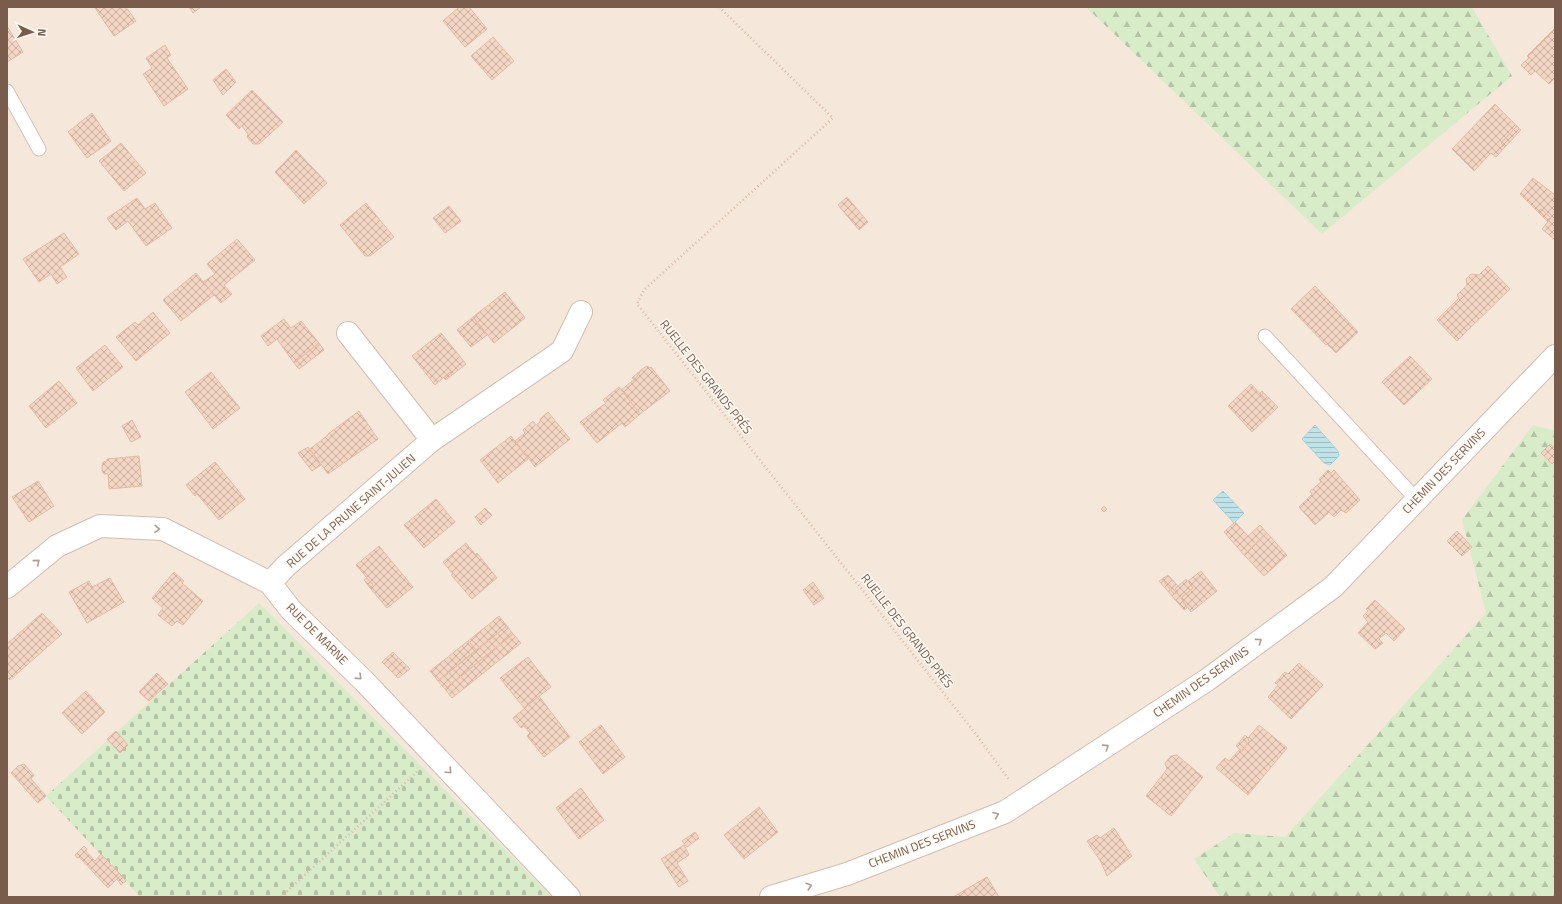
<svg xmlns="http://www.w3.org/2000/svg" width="1562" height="904" font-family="'Titillium Web',sans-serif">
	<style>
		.residential { fill: #f5e8da }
		.forest { fill: url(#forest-firs) }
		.cemetery { fill: url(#cemetery-stones) }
		.water { fill: url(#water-rules); stroke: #a5d3da }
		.building { fill: url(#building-cross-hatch); stroke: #e6bba3 }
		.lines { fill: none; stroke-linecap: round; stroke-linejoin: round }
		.service-casing { stroke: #d1beb0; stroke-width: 15 }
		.minor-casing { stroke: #d1beb0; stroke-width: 24 }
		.path { stroke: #d9b8a5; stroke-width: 2.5; stroke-dasharray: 1 3; stroke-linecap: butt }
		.service { stroke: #fff; stroke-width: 13 }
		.minor { stroke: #fff; stroke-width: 22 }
		.oneway { stroke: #af9d94 }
		.labels { text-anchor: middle; stroke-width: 3; stroke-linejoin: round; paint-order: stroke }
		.street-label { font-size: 12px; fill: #7a5c4d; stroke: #fffaf3 }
	</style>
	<defs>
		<pattern id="forest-firs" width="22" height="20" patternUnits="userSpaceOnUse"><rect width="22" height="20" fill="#d8ecc9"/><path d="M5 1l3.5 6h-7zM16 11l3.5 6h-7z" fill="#b4c2a5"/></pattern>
		<pattern id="cemetery-stones" width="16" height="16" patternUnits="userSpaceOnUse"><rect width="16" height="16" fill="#d8ecc9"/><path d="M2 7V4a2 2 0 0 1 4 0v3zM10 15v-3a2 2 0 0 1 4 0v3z" fill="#b4c2a5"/></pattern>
		<pattern id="water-rules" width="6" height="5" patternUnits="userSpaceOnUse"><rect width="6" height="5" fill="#bfe3e8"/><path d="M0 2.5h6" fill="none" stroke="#a0bbbe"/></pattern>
		<pattern id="building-cross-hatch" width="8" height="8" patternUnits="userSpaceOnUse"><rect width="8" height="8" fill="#f3d5c3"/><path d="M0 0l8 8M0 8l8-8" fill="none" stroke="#cab0a1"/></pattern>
	</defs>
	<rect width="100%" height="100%" fill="#fdf6ec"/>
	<path class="residential" d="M7,7h1548v692l-111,198h-1437z"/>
	<g class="forest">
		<path d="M1086,7h386l40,69 -190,158z"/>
		<path d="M1533,425l22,6v466h-335l-26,-38 40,-26 51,4 201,-224 -24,-93z"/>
	</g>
	<path class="cemetery" d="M259,603l293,294h-412l-94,-101z"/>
	<g class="water">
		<path d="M1315,425l23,26 1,5 -9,9 -6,-2 -22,-24z"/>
		<path d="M1223,491l21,22 -10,10 -21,-23z"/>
	</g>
	<g class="building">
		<path d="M97,7h29l10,14 -22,15 -19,-28z"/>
		<path d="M189,7h12l-8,6z"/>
		<path d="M459,7h10l18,22 -22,18 -22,-26z"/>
		<path d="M7,26l16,26 -16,10z"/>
		<path d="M1555,28v50l-6,6 -14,-13 -4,4 -10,-10 8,-7 -2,-2z"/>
		<path d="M493,37l21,24 -22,19 -21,-24z"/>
		<path d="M165,45l6,10 -4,3 21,31 -24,17 -21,-32 9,-6 -6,-10z"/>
		<path d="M226,69l10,13 -13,13 -10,-15z"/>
		<path d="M252,90l31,32 -24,22h-6l-6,-7 1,-3 -6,-8 -3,3 -13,-14z"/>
		<path d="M1495,104l22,22 -16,17 4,4 -9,10 -5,-4 -17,18 -22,-22z"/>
		<path d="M92,113l19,28 -24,17 -19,-26z"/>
		<path d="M1517,126l4,4 -16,17 -4,-4z"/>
		<path d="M121,143l25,30 -22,18 -25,-30z"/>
		<path d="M296,150l31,33 -23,21 -29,-32z"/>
		<path d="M1533,178l22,17v45l-13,-11 9,-11 -10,-9 -3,3 -18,-18z"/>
		<path d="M847,197l21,25 -9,8 -21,-25z"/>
		<path d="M137,198l8,11 10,-6 17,25 -26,18 -18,-25 -12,9 -9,-12z"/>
		<path d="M366,203l28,34 -24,19h-5l-25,-31z"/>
		<path d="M449,206l12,15 -16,12 -12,-15z"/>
		<path d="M1541,209l10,9 -3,4 -10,-10z"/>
		<path d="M64,233l15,21 -19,13 7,10 -10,7 -6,-10 -12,8 -16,-23z"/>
		<path d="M237,239l18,21 -31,25 8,9 -11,9 -18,-21 12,-8 -8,-10z"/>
		<path d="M1488,266l22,23 -53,52 -20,-21 22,-22 -2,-3 10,-10 -1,-6 5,-5 8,1z"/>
		<path d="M196,273l18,22 -33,26 -18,-21z"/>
		<path d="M1315,286l43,46 -22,21 -9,-9 -1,1 -35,-36z"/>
		<path d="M505,292l20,26 -31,25 -21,-26z"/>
		<path d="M153,312l17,21 -34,28 -20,-24 19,-15 3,3z"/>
		<path d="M473,317l14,18 -16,12 -14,-17z"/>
		<path d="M284,319l7,9 10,-7 18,22 -25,20 -17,-24 -9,7 -7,-10z"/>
		<path d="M441,333l25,31 -14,11 -2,-3 -15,13 -23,-29z"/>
		<path d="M319,343l5,7 -25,19 -5,-6z"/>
		<path d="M105,345l18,22 -30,24 -17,-23z"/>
		<path d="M1410,356l22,23 -28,26 -22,-23z"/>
		<path d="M647,366l3,2 1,-1 19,24 -30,23 -19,-24 15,-12 5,-8z"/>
		<path d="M641,370l-5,8 -2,2 -2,-2z"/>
		<path d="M211,372l29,36 -27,21 -28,-37z"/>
		<path d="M450,372l2,3 -6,5 -2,-2z"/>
		<path d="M59,381l18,22 -31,25 -17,-22z"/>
		<path d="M1251,384l15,16 3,-2 9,9 -26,25 -24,-26z"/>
		<path d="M619,387l21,27 -15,13 -3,-4 -25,20 -17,-21 26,-19 -3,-3z"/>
		<path d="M1262,391l7,7 -3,2 -6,-7z"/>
		<path d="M359,411l19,28 -50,35 -18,-25 18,-14v-1z"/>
		<path d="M548,412l22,27 -35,28 -20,-26 10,-8 -2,-3 10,-9 3,4 4,-3v-3z"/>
		<path d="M132,420l9,17 -10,5 -9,-16z"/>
		<path d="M511,436l17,23 -30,24 -18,-23z"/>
		<path d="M1550,444l5,4v13l-3,3 -11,-11z"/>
		<path d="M308,447l13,18 -9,6 -14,-18z"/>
		<path d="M139,456l3,30 -33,3 -1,-15h-4l-2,-3v-6l1,-3 4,-1v-2z"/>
		<path d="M215,462l30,37 -26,21 -22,-26 -2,2 -9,-11z"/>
		<path d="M1328,470l3,3 3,-3 26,30 -14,13 -5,-3 -7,7 -5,-5 -14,13 -16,-18 13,-13 -2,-3 11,-9 -2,-3z"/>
		<path d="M38,481l16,25 -25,16 -17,-25z"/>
		<path d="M436,499l19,23 -31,26 -20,-23z"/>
		<path d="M1104,506l3,3 -3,3 -3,-3z"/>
		<path d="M485,508l7,7 -11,10 -6,-8z"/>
		<path d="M1235,522l13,14 12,-11 7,8 -23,22 -20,-23z"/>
		<path d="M1457,531l15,16 -10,9 -15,-15z"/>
		<path d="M1267,533l20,22 -23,21 -20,-21z"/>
		<path d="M466,543l10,12 1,-2 20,25 -25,21 -21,-24 2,-1 -10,-12z"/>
		<path d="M379,546l34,41 -26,21 -17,-20 3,-3 -17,-20z"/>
		<path d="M1201,571l16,20 -26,21 -10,-14 12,-10 -5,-7z"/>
		<path d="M174,572l10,9 -2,2 21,18 -20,24 -6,-4 -5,5 -14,-11 5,-7 -11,-10z"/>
		<path d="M1168,575l10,11 -3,3 3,3 -4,2 -12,-15z"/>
		<path d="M110,578l14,24 -37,21 -18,-31 20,-11 3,6z"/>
		<path d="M367,578l6,7 -3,3 -6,-8z"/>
		<path d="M1162,579l12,15 4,-2 -3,-3 11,-10 7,9 -12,10 6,10 -3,2 -25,-29z"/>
		<path d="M813,582l11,16 -10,7 -11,-15z"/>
		<path d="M1375,600l30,29 -11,12 -8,-8 -7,6 4,4 -8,6 -17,-16 10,-11 -5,-6 5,-5 -2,-2z"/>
		<path d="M42,613l20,21 -52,46 -3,-3v-33z"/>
		<path d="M499,616l8,10 -31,24 -8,-9z"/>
		<path d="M507,626l6,8 -68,55 -7,-8z"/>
		<path d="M513,634l8,9 -69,55 -7,-9z"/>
		<path d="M468,641l8,9 -38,31 -8,-10z"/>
		<path d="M393,652l17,17 -12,9 -16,-16z"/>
		<path d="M528,657l23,30 -27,21 -24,-30z"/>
		<path d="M1299,663l24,22 -32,34 -23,-22 10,-12 -3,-2 10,-11 3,2z"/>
		<path d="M157,673l11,11 -19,17 -10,-9z"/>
		<path d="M86,691l19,21 -23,22 -20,-21z"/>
		<path d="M539,696l31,41 -26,20 -17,-21 3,-3 -6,-7 -3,2 -8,-10z"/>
		<path d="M601,725l24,32 -22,17 -24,-32z"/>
		<path d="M1259,725l28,23 -39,47 -32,-27 9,-10 4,3 11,-12 2,2 7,-9 -1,-4z"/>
		<path d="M116,731l12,14 -8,8 -13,-14z"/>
		<path d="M1245,735l3,3 1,4 -7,9 -6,-5z"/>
		<path d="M1177,755l26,22 -32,39 -25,-20 21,-27 -2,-6 6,-7z"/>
		<path d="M24,764l10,11 -3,4 15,17 -8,7 -27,-30 7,-7z"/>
		<path d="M581,788l23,32 -25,19 -23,-31z"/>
		<path d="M759,807l19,25 -34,27 -20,-24z"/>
		<path d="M1114,828l18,28 -25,20 -6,-14 -14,-21 10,-6 3,3z"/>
		<path d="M695,832l4,6 -12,9 -5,-6z"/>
		<path d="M684,845l5,10 -12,8 11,18 -9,6 -18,-28z"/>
		<path d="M84,846l3,3 -1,2 9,10 6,-7 20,21 -13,13 -29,-31 -2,1 -2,-3z"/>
		<path d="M121,875l5,6 -5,4 -4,-6z"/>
		<path d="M987,877l12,20h-46z"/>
	</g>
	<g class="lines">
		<g class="service-casing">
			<g id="service">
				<path d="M7,91l32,58"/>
				<path d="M1265,336l152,164"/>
			</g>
		</g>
		<g class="minor-casing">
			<g id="minor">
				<path d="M348,333l84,107"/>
				<path d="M270,583l16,-17 146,-126 130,-89 19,-39"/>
				<path d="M7,587l50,-41 43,-20 63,3 107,54 21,27 73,71 205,216"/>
				<path d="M771,897l76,-23 158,-62 202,-132 126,-93 222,-231"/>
			</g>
		</g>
		<g class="path">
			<path d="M719,7l114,111 -189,172 -7,14 338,429 35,48"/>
			<path d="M281,897l136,-125"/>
		</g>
		<use href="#service" class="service"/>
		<use href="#minor" class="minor"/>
	</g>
	<defs><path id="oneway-chevron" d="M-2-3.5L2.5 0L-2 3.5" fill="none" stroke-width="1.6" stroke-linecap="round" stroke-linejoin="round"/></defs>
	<g class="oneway">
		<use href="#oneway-chevron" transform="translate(157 529) rotate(3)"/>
		<use href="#oneway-chevron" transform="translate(37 562) rotate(-40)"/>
		<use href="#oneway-chevron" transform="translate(1259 641) rotate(-36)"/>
		<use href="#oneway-chevron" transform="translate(359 677) rotate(44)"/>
		<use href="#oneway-chevron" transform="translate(1106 747) rotate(-33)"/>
		<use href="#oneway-chevron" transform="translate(449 771) rotate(46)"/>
		<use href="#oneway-chevron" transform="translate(996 815) rotate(-21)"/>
		<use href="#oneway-chevron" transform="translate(809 886) rotate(-17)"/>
	</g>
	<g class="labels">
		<g class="street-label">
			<text transform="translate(706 377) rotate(52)" y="4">RUELLE DES GRANDS PRÉS</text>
			<text transform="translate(1444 471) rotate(-46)" y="4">CHEMIN DES SERVINS</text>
			<text transform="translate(351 511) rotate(-41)" y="4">RUE DE LA PRUNE SAINT-JULIEN</text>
			<text transform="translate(907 631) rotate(52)" y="4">RUELLE DES GRANDS PRÉS</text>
			<text transform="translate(317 634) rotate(45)" y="4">RUE DE MARNE</text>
			<text transform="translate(1201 682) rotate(-35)" y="4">CHEMIN DES SERVINS</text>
			<text transform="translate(922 844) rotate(-21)" y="4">CHEMIN DES SERVINS</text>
		</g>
	</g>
	<rect width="1562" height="904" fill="none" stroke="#7a5c4d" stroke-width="16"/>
	<g transform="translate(32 32) rotate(93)" stroke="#fffaf3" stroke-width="3" paint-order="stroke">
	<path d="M0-3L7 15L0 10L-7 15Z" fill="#7a5c4d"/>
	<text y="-6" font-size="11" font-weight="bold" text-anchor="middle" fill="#7a5c4d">N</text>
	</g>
</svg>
